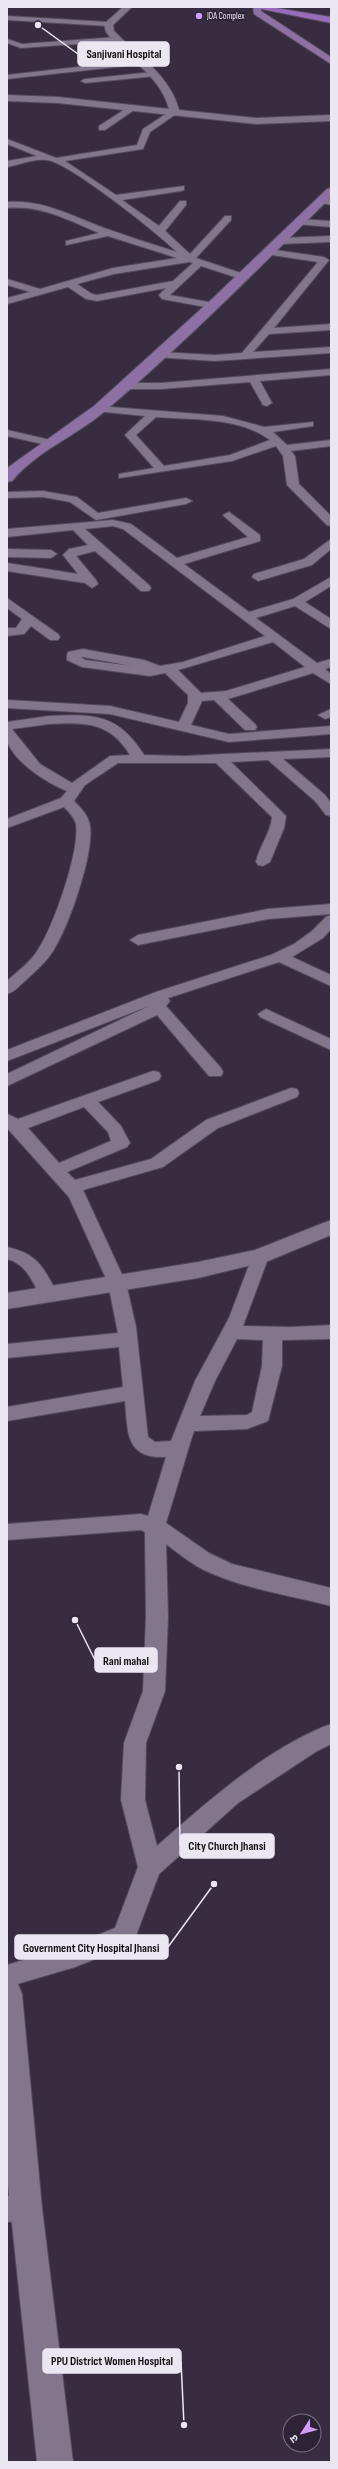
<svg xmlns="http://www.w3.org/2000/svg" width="338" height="2469" font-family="'Sofia Sans Condensed','Noto Sans Devanagari',sans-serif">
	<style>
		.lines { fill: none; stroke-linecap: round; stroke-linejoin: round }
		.minor-casing { stroke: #544b5c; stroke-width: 2 }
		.tertiary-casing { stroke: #544b5c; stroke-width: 2 }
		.secondary-casing { stroke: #544b5c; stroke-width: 2 }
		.primary-casing { stroke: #544b5c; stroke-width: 2 }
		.minor { fill: #82768d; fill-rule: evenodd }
		.tertiary { fill: #82768d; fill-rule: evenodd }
		.secondary { fill: #8d71a4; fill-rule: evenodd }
		.primary { fill: #996cbb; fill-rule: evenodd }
		.poi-dot { fill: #d29dfd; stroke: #2d2236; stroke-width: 1.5 }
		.labels { text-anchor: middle; stroke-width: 3; stroke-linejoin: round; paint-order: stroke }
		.far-poi-label { font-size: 9px; fill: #ece6f3; stroke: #2d2236; text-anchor: start }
		.leader { fill: none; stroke: #ece6f3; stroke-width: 1.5 }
		.callout-dot { fill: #ece6f3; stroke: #2d2236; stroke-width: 1.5 }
		.callout { fill: #ece6f3; stroke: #ece6f3; stroke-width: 1.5 }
		.callout-label { font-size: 12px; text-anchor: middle; font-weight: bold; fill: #111 }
	</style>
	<rect width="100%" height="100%" fill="#372c40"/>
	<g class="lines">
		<g class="minor-casing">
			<g id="minor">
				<path d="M7,16l101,6 4,2 -4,2 -101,-6z"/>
				<path d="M117,37l4,2 -1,2 -99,7 -14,-5v-4l15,5z"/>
				<path d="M140,60l4,2 -1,2 -136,15v-4z"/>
				<path d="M153,72l4,2 -1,2 -71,7 -4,-2 4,-2z"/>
				<path d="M130,106l7,2 -32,22h-6v-4z"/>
				<path d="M172,110l7,2 -29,20 -7,17 -78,12 51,34 68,-9v4l-3,1 -59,9 37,26 21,-25h6v4l-21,26 25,23 35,-38h6v4l-35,38 48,16v4h-6l-37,-12 -31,29 44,8v4l-3,1 -49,-9 -3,-4 7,-7 -69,13 -11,-2 -18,-12 -61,17v-6l23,-6 -23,-7v-6l33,10 73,-21 64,-10 -69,-22 -42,9v-4l33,-8c-31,-13 -58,-28 -92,-25v-6c38,-3 68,16 103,28 22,8 45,15 67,22 -20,-19 -107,-89 -130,-92 -12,-2 -29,5 -40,7v-6l30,-5 -30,-12v-5l49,19 81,-13 6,-16zM189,262l4,1 -20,18 -76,14 -5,-1 -15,-10 37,-10z"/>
				<path d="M321,197l10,2v6l-13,-3 -1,-2z"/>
				<path d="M299,219l32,2v6l-35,-3 -1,-2z"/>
				<path d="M268,249l56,8 5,3 -55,68 57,-4v6l-62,4 -16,18 78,-5v6l-116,8 -60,-4 -1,-2 5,-3 56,3 27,-2 76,-91 -53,-8 -2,-2z"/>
				<path d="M331,369v6l-71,6 12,22 -5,3 -4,-1 -13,-23 -89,7h-37l-5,-3 5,-3h37z"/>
				<path d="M99,406l124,10 41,11 49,-5v4l-40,6 14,13 44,-5v6l-40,5 4,5 4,28 32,32v10l-4,-1 -40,-40 -4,-29 -7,-10 -44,15 -113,17v-4l35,-6 -29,-33 20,-19 -50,-5 -1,-2zM156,417c36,3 84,0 114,23l-40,15 -66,11 -28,-31z"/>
				<path d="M7,430l48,11 1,2 -5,3 -44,-10z"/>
				<path d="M43,491l34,6 21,16 88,-15 6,3 -6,3 -90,16 -26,-18 -27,-5 -36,1v-6z"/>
				<path d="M229,512l31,23v6l-76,23 65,48 44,-13 38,-22v9l-26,16 26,17v10l-36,-23 -39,12 61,45 14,-4v8l-6,2 6,5v10l-18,-11 -85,26 27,25 2,3 -2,3h-10l-31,-30 -12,1 -11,24 38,9 102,-8v8l-102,8 -119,-28 -103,-6v-8l103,6 69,16 9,-19v-8l-23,-22 -15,3 -68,-9 -15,-7v-5l1,-3 15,-3 61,11 16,6 23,-4 82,-26 -142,-107 -10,-3 -28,3 64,56 2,3 -2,3h-8l-46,-40 -19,5 20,24 2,4 -6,4 -7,-5 -78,-12v-8l71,11 -15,-19 6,-6 19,-4 -15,-15 -66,7v-8l106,-9 18,4 46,34 71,-21 -23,-20 -2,-2zM273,642l32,25 -79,24 -25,2 -23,-23zM81,657h2l49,9 -47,-6z"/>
				<path d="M331,539v10l-19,16 -54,16 -6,-4 2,-3 50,-15z"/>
				<path d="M7,549l44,1 6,4 -6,4 -44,-1z"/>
				<path d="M7,598l51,36 2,3 -2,3h-8l-19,-14 -7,8 -17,2v-8h9l6,-9 -15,-11z"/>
				<path d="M331,709v8l-6,2 -7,-4z"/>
				<path d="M49,716c46,-2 69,-2 95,39l41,1 146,-7v8l-48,2 42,36 6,8v13l-5,-1 -11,-14 -47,-41 -37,2 55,54 -2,12 -14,34 -7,4 -5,-1 -2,-3c3,-16 15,-29 16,-45l-56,-54h-98l-33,22 -11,16c6,6 15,15 16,25 4,28 -21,100 -37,125 -7,11 -17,20 -27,29 -6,5 -11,12 -19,14v-13c11,-10 25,-20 32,-33 15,-23 41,-97 37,-124 -2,-7 -7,-12 -12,-17l-57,21v-9l54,-21 6,-7c-20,-8 -53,-29 -60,-50 -2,-5 0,-14 0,-19zM49,724c36,-2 61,-2 81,31l-20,1 -38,27 -32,-19 -28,-35z"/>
				<path d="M331,904v10l-63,5 -130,26 -8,-5 8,-5 130,-26z"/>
				<path d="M331,915v14l-8,9 -31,19 39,18v11l-52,-24 -111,36 2,3 -4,5 55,62 2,4 -2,4h-12l-52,-61 -150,71v-12l142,-68 -142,55v-11l149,-58 115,-37 23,-11 18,-13 14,-14z"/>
				<path d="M266,1009l65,30v11l-71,-33 -2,-3z"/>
				<path d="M153,1071l6,1 2,4 -2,4 -61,22 23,24 9,17 -3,4 -60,25 8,8 76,-21 55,-39 85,-32 6,1 2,4 -2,4 -79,31 -55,39 -80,23 43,93 10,44 12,110 7,5 16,-1 24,-60 34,-63 25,-66 6,-2 6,2 3,4 -26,70 48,1 40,-2v14l-49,1v26l-14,55 -21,8 -53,2 -3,9 -25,83 43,30 23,11 99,24v18c-42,-11 -87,-17 -127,-36 -14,-7 -26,-17 -38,-26l2,73 -3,74 -19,52 -1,57 12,46c49,-43 111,-99 174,-122v20l-14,7 -79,52 -79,71 -26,70 -58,23 -68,20v-22l66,-20 42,-17 23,-61 -17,-67 3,-57 19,-52 3,-74 -1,-85 -4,-2 -134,10v-16l134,-10 7,2 18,-59c-41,2 -38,-25 -41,-56l-118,20v-14l116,-20 -4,-40 -112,11v-14l111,-11 -10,-50 -39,-86 -62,-69v-14l11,5zM84,1107l24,25 3,9 -52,22 -31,-35zM237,1339l26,1 -1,26 -10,46 -5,3 -47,1 15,-35z"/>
				<path d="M7,1247c32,7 36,21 51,47l-2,5 -7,2 -7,-2c-9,-16 -15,-35 -35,-40z"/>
				<path d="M26,2195l9,4 4,9 -4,9 -9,4 -19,1v-26z"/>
			</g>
		</g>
		<g class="tertiary-casing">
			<g id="tertiary">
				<path d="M123,7h9l-19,18 1,6c24,25 56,44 65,79l78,8 74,-3v6l-74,3 -199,-21 -51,-2v-6l51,2 111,12c-9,-35 -43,-50 -63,-77l-2,-8z"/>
				<path d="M331,236v6l-50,2 -6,-3 6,-3z"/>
				<path d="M331,1220v15l-63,26 -70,17 -191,31v-16l191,-31 57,-12z"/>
				<path d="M7,1980l11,4 4,10 20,214 31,254h-36l-30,-286z"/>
			</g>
		</g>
		<g class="secondary-casing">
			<g id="secondary">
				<path d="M253,7h8v4l70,46v7l-77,-50z"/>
				<path d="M331,188v9c-74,73 -148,148 -227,215 -30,25 -67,39 -92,69l-5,1v-13l3,-3 84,-60 118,-107 115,-110z"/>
			</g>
		</g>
		<g class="primary-casing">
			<path id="primary" d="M251,7h19l61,10v6z"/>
		</g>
		<use href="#minor" class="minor"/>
		<use href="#tertiary" class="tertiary"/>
		<use href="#secondary" class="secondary"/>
		<use href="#primary" class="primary"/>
	</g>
	<circle class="poi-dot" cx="199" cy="16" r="4"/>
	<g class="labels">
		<g class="far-poi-label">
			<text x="207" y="19">JDA Complex</text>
		</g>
	</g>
	<path class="leader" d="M38 25L78 54M75 1620L95 1660M179 1767L180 1846M214 1884L168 1947M184 2425L181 2361"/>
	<g class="callout-dot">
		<circle cx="38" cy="25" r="4"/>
		<circle cx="75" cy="1620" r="4"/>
		<circle cx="179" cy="1767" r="4"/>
		<circle cx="214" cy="1884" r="4"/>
		<circle cx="184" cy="2425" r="4"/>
	</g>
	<g class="callout">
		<rect x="78" y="42" width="91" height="24" rx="4"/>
		<rect x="95" y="1648" width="62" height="24" rx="4"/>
		<rect x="180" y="1834" width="94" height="24" rx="4"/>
		<rect x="15" y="1935" width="153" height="24" rx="4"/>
		<rect x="43" y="2349" width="138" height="24" rx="4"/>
	</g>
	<g class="callout-label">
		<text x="124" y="58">Sanjivani Hospital</text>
		<text x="126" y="1665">Rani mahal</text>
		<text x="227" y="1850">City Church Jhansi</text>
		<text x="91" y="1952">Government City Hospital Jhansi</text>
		<text x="112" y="2365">PPU District Women Hospital</text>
	</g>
	<rect width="338" height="2469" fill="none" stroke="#ece6f3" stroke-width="16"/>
	<g transform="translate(302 2433) rotate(234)"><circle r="19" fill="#2d2236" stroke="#797082"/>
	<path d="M0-3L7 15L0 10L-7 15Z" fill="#d29dfd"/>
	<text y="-6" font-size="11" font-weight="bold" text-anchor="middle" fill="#ece6f3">उ</text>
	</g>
</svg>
